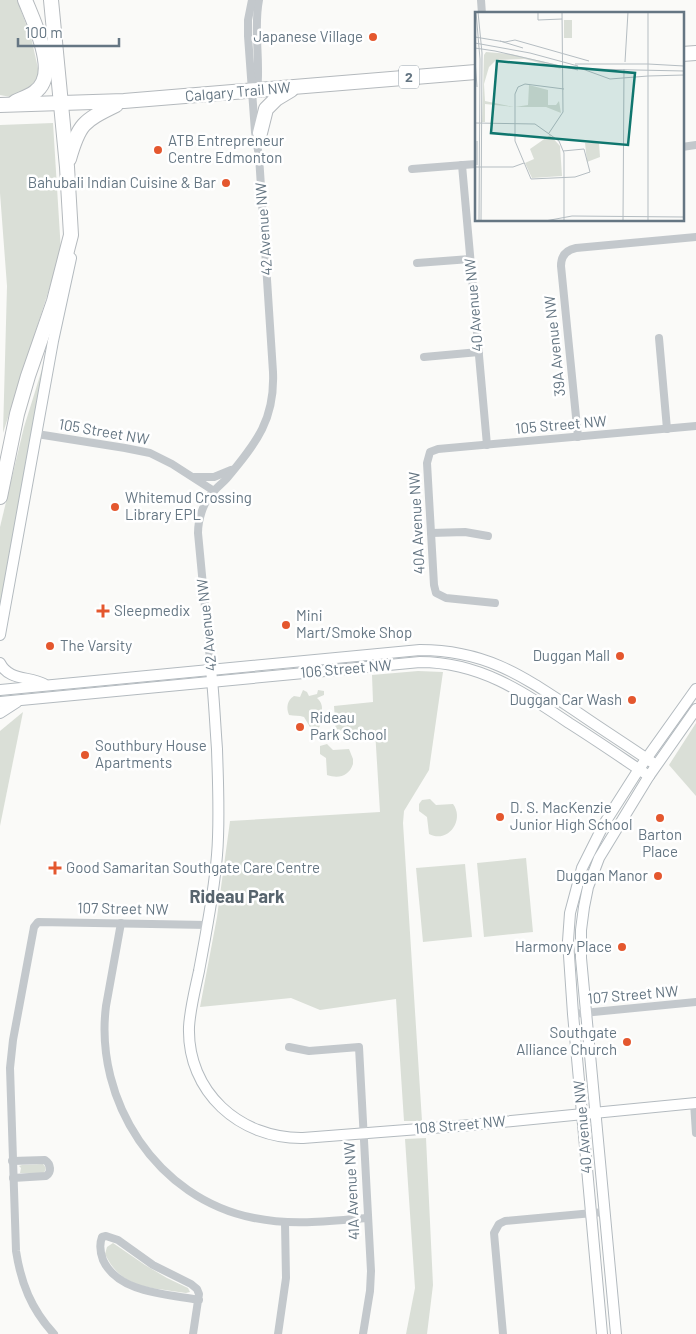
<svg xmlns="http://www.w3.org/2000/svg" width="696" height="1334" font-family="Barlow,sans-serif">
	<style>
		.green { fill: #dadfd7 }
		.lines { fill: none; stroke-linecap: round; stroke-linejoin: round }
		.secondary-casing { stroke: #b3babf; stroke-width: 12 }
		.highway-casing { stroke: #b4b9bd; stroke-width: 16 }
		.street { stroke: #c3c8cc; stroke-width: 8 }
		.secondary { stroke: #fff; stroke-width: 10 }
		.highway { stroke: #fff; stroke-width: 14 }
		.poi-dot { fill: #e4572e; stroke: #fff; stroke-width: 2 }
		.labels { text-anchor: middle; stroke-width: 5; stroke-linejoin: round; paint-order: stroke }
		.shield { fill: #fff; stroke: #939fa8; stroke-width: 1 }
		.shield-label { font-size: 14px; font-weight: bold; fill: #657683 }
		.poi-label { font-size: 15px; fill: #657683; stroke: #fff; text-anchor: start }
		.street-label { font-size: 15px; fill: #657683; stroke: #fff }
		.quarter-label { font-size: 18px; font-weight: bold; fill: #57646e; stroke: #fff }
		.inset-road { fill: none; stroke: #b5bdc2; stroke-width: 1 }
		.view { fill: #0f766e; fill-opacity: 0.15; stroke: #0f766e; stroke-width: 2.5 }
		.inset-edge { fill: none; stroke: #657683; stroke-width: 2.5 }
	</style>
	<rect width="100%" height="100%" fill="#fafaf8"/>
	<g class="green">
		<path d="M0,0h17l14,37 8,36 -7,13 -16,12 -16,-3z"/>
		<path d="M53,123l8,129 -58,181 4,-147 -7,-93v-68z"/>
		<path d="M48,350l-48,259v-82l24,-100z"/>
		<path d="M418,671l25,1 -14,98 -25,41 -1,12 19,298h-18l-8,-122 -76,11 -29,-12 -91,9 17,-90 13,-96 150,-9 -5,-82 -39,3 -2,-27 39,-4 -1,-27z"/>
		<path d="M303,690l4,2 2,4 8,-2 1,-4 6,1v4l-7,3c9,8 3,16 4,26l-3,5 -4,1 -4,-3 -6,-10c-5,-2 -10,-1 -15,-2 -3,-7 -2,-15 5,-19l6,1z"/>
		<path d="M23,712l-23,114v-95z"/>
		<path d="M696,723v73l-27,-31z"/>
		<path d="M327,744l6,6 16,-1 4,10v5c-4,12 -14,15 -26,11l-1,-17 -6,-4v-8z"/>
		<path d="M430,799l6,6 17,-1c12,16 -5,40 -24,30l-2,-17 -8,-6v-7l3,-4z"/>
		<path d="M526,858l7,74 -49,5 -7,-74z"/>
		<path d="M465,864l7,73 -49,5 -7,-74z"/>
		<path d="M426,1138l7,147 -6,49h-21l9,-46 -10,-149z"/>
		<path d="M43,1164l3,4 -2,5h-24l1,-5 -2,-2 3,-1z"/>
		<path d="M113,1243l32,22 22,13 21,10 2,4 -4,1c-35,-6 -64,-3 -81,-39l2,-7z"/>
	</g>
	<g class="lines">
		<g class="secondary-casing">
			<g id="secondary">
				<path d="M0,635l53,-294 18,-83"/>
				<path d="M0,663c9,18 29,13 44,21"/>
				<path d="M211,670c3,26 4,53 6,79 1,36 3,71 0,106 -3,39 -11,78 -18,116 -4,19 -9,38 -10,56 -2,65 51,112 114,111l168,-13 225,-22"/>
				<path d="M0,690l420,-40c67,0 104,27 157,62 26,18 53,35 79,53"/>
				<path d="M0,702l420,-40c59,0 102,29 149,61 27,17 53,35 80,53"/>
				<path d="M0,713l17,-11"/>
				<path d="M602,1334l-29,-320 -5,-73 2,-28 12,-45 22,-44 35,-55 57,-80"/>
				<path d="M616,1334l-35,-376v-28l3,-23 4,-20 11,-29 50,-82 47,-67"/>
			</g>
		</g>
		<g class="highway-casing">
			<g id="highway">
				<path d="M682,54l14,-1"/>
				<path d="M15,102c10,-5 23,-8 28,-20 10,-20 -10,-62 -18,-82"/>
				<path d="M0,105l124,-4 352,-29"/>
				<path d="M260,133l6,-24 10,-10 15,-9"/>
				<path d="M69,159c10,-35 14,-38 47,-54"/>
				<path d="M0,497l17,-83 11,-38 26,-75 17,-66 -4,-68 -16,-167"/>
			</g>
		</g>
		<g class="street">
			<path d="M481,0l1,14"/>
			<path d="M257,91c4,-30 -4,-61 2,-91"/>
			<path d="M682,147l14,-2"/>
			<path d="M462,165l25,280"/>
			<path d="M412,169l64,-5"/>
			<path d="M417,263l53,-4"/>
			<path d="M659,338l8,91"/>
			<path d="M424,357l55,-5"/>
			<path d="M37,434l88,14 25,5 22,11 42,27"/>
			<path d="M578,437l-17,-171c0,-10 5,-16 15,-18l120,-11"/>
			<path d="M194,477h20l17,-7"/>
			<path d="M431,533l34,-1 23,4"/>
			<path d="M495,603l-49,-5 -10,-5 -2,-8 -7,-122 3,-11 8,-3 258,-23"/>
			<path d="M211,670l-13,-137c0,-13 5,-30 14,-40 5,-6 11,-10 16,-16 29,-35 47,-58 45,-105l-14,-216 -4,-24 -7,-96v-16l4,-20"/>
			<path d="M121,923l-15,83c-12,95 51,193 148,212 38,8 75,3 113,0"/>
			<path d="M573,1014l123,-12"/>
			<path d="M289,1047l20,4 50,-4 12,224 -1,20 -7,43"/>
			<path d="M694,1103l2,30"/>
			<path d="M12,1161l33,-1c6,4 7,12 1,16l-33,2"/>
			<path d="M54,1334c-23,-25 -33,-51 -38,-83l-6,-183 3,-28 21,-113 4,-5 170,3"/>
			<path d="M193,1334l6,-40 -2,-5 -6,-5 -38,-19 -35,-25 -12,-4 -4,1c-3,8 -2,15 1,23 15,33 63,34 96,40"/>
			<path d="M278,1334l8,-56 -1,-55"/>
			<path d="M503,1334l-9,-101 5,-9 6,-3 99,-9"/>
		</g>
		<use href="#secondary" class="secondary"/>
		<use href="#highway" class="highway"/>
	</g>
	<g class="poi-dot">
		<circle cx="373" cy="37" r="5"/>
		<circle cx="158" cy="150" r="5"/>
		<circle cx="226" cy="183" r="5"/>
		<circle cx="115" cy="507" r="5"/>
		<path d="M100.5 603.5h5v5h5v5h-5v5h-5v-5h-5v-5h5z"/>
		<circle cx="286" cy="625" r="5"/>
		<circle cx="50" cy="646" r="5"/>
		<circle cx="620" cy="656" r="5"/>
		<circle cx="632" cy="700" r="5"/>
		<circle cx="300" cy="727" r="5"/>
		<circle cx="85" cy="755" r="5"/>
		<circle cx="500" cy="817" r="5"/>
		<circle cx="660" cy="818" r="5"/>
		<path d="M52.5 860.5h5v5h5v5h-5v5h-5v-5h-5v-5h5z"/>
		<circle cx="658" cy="876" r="5"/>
		<circle cx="622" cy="947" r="5"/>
		<circle cx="627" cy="1042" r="5"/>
	</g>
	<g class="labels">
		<rect class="shield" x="399" y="65.5" width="20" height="23" rx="4"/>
		<g class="shield-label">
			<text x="409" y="82">2</text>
		</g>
		<g class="poi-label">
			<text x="363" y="42" text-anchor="end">Japanese Village</text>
			<text x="168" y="146">ATB Entrepreneur<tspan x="168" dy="17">Centre Edmonton</tspan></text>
			<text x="216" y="188" text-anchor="end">Bahubali Indian Cuisine &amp; Bar</text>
			<text x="125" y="503">Whitemud Crossing<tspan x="125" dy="17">Library EPL</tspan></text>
			<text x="114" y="616">Sleepmedix</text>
			<text x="296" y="621">Mini<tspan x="296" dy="17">Mart/Smoke Shop</tspan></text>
			<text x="60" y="651">The Varsity</text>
			<text x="610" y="661" text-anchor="end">Duggan Mall</text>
			<text x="622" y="705" text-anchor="end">Duggan Car Wash</text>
			<text x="310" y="723">Rideau<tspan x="310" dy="17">Park School</tspan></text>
			<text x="95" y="751">Southbury House<tspan x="95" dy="17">Apartments</tspan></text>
			<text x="510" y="813">D. S. MacKenzie<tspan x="510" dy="17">Junior High School</tspan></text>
			<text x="660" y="840" text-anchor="middle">Barton<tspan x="660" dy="17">Place</tspan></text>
			<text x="66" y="873">Good Samaritan Southgate Care Centre</text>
			<text x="648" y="881" text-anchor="end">Duggan Manor</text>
			<text x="612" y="952" text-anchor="end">Harmony Place</text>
			<text x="617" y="1038" text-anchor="end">Southgate<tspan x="617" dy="17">Alliance Church</tspan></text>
		</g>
		<g class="street-label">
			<text transform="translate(238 92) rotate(-5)" y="5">Calgary Trail NW</text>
			<text transform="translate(264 229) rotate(-94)" y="5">42 Avenue NW</text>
			<text transform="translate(474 305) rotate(-95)" y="5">40 Avenue NW</text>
			<text transform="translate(555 346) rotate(-96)" y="5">39A Avenue NW</text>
			<text transform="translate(561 425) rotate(-5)" y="5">105 Street NW</text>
			<text transform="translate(104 432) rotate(10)" y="5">105 Street NW</text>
			<text transform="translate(417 523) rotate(-93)" y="5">40A Avenue NW</text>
			<text transform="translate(207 625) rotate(-96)" y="5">42 Avenue NW</text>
			<text transform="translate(346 669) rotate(-5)" y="5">106 Street NW</text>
			<text transform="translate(123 909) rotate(1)" y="5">107 Street NW</text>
			<text transform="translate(633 995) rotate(-5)" y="5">107 Street NW</text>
			<text transform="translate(460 1125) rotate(-5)" y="5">108 Street NW</text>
			<text transform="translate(583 1127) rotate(-95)" y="5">40 Avenue NW</text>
			<text transform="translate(352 1191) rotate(-93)" y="5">41A Avenue NW</text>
		</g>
		<g class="quarter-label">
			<text x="237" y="903">Rideau Park</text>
		</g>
	</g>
	<g transform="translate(475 12)">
		<rect width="209" height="209" fill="#fafaf8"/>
		<path d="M89,8h8v18h-8zM11,40l25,2 47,11 3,4 -36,-10 -29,1 -7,7 -5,17 1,17 29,6 -29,-3v18h-3l2,-67zM54,73l19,5v15h8l3,-4 2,12 -15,-6h-31l13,-2zM75,123l10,11 2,30 -30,2 -7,-15 9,-4 -4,-10zM110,131h14l1,14 -13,5z" fill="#dadfd7"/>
		<path class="inset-road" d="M1,0l4,47 -1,162M3,0l4,41 -1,168M63,0v8l24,-1M173,0v52l36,2M0,25l30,5 10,-2M40,28l74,21M25,29l23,7M0,31l55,10 48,13M0,36l20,3M20,39l83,19M0,48l2,27M150,50l3,-50M100,52h73v157M102,55l33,12 38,-3M115,57l94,2M173,64l36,-1M0,111l60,1 24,17 5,12v68M74,121l14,-21 -1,-100M2,129v24M88,139l21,-2 6,23 -15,5 -44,2 -16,-38v-47l3,-7 7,-3 39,5M0,155h38l11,-4M70,209l27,-5 112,1M148,209l1,-152"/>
		<path class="view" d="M22,49l138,12 -7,72 -137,-12z"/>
		<rect width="209" height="209" class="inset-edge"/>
	</g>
	<path d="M18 38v8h101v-8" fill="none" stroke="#657683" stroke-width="2.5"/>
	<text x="25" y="38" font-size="15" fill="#657683" stroke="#ffffff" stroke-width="4" paint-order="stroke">100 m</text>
</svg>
